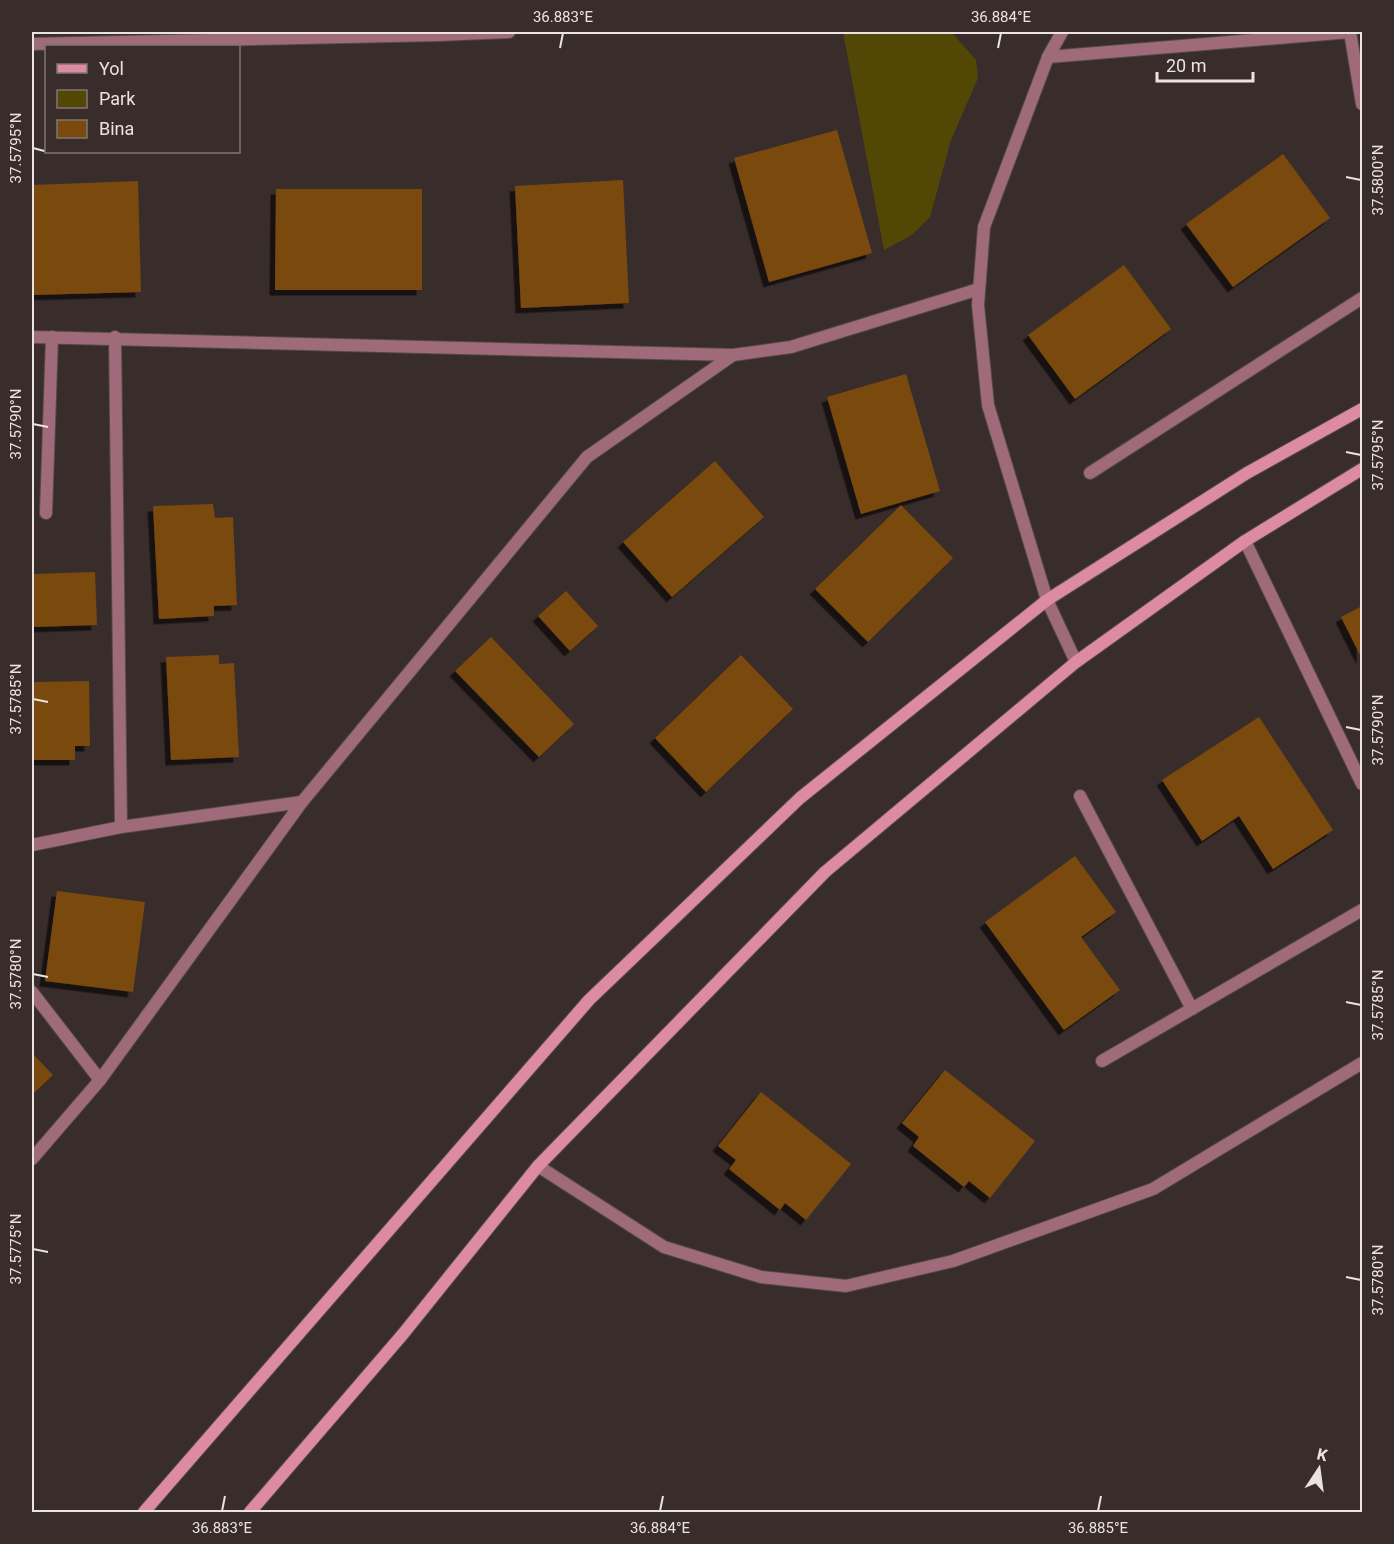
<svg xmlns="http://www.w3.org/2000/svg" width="1394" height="1544" font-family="Roboto,sans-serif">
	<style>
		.green { fill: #534706 }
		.building { fill: #79490e; filter: url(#shadow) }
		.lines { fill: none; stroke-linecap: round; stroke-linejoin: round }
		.service-casing { stroke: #554a48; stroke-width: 14 }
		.minor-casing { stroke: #554a48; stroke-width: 14 }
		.secondary-casing { stroke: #554a48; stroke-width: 14 }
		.service { stroke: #9f6b7b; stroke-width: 12 }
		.minor { stroke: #9f6b7b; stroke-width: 12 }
		.secondary { stroke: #dd8ba5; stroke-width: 12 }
		.ticks { fill: none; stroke: #ebe3e1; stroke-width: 2 }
		.neatline { fill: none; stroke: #ebe3e1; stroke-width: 2 }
		.ticks-label { font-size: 15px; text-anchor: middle; fill: #ebe3e1 }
	</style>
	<defs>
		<filter id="shadow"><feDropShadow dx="-5.5" dy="5.5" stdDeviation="0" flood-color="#0009"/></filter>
	</defs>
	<rect width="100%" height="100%" fill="#392d2b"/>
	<path class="green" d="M843,32h104l6,2 23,26 2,18 -27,62 -21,77 -18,18 -28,15z"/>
	<g class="building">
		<path d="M837,130l35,123 -103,29 -35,-124z"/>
		<path d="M1283,154l47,64 -97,69 -47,-63z"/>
		<path d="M623,180l6,123 -108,5 -6,-122z"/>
		<path d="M138,181l3,111 -109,3v-110z"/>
		<path d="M276,189h146v101h-147z"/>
		<path d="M1124,265l47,64 -96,70 -47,-64z"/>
		<path d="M906,374l34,117 -79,23 -34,-117z"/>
		<path d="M715,461l49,56 -92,80 -49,-55z"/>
		<path d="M213,504l2,14 18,-1 4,88 -23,1v10l-55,3 -6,-113z"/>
		<path d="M901,505l52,53 -85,84 -53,-53z"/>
		<path d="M95,572l2,53 -65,2v-53z"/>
		<path d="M566,591l32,35 -28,25 -32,-35z"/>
		<path d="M1362,606v53l-21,-42z"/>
		<path d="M491,637l83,87 -35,33 -84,-86z"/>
		<path d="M219,655v9l15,-1 5,94 -68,3 -5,-103z"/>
		<path d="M741,655l52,54 -87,83 -51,-54z"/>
		<path d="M89,681l1,65h-15v14h-43v-78z"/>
		<path d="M1259,717l74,113 -60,39 -34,-53 -37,25 -40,-61z"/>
		<path d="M1075,856l41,56 -35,25 39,53 -56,40 -79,-108z"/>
		<path d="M57,891l88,11 -12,90 -88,-11z"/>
		<path d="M32,1053l21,22 -21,20z"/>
		<path d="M945,1070l90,71 -45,57 -21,-17 -5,6 -51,-41 6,-9 -17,-14z"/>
		<path d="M761,1092l90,72 -45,56 -21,-17 -5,7 -51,-41 7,-9 -18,-14z"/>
	</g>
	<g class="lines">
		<g class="service-casing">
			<g id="service">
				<path d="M1080,796l112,213"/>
				<path d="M1102,1061l260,-151"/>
			</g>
		</g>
		<g class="minor-casing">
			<g id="minor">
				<path d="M1062,32l-14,25 -64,170 -6,78 10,100 59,195 29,62"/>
				<path d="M32,44l406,-9 71,-3"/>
				<path d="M1048,57l302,-25 12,72"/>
				<path d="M32,337l701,18 58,-8 188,-58"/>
				<path d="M1090,473l272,-175"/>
				<path d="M46,513l6,-176"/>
				<path d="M1245,541l117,243"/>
				<path d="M121,827l181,-25"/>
				<path d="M32,845l89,-18 -6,-490"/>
				<path d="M32,992l68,88"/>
				<path d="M32,1159l68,-79 202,-278 285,-345 146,-102"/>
				<path d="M538,1166l126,81 97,30 85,9 107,-25 200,-72 209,-126"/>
			</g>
		</g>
		<g class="secondary-casing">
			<g id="secondary">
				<path d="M144,1512l445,-512 211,-202 247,-198 200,-127 115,-64"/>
				<path d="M250,1512l153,-178 135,-168 287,-294 251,-210 169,-121 117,-72"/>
			</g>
		</g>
		<use href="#service" class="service"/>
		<use href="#minor" class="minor"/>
		<use href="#secondary" class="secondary"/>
	</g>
	<path class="ticks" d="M560,48l3,-15M998,48l3,-15M33,148l15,4M1346,177l15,3M33,424l15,3M1346,452l15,3M33,699l15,3M1346,727l15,3M33,974l15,3M1346,1002l15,3M33,1249l15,3M1346,1277l15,3M222,1511l3,-15M660,1511l3,-15M1098,1511l3,-15"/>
	<rect width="1394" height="1544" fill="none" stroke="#392d2b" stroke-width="66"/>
	<rect x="45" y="45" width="195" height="108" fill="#392d2b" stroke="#807674" stroke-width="1.5"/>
	<rect x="57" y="64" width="30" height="9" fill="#dd8ba5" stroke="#807674" stroke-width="1.5"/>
	<text x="99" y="75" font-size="18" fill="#ebe3e1">Yol</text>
	<rect x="57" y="90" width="30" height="18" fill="#534706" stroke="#807674" stroke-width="1.5"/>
	<text x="99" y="105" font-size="18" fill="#ebe3e1">Park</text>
	<rect x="57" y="120" width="30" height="18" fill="#79490e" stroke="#807674" stroke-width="1.5"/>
	<text x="99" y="135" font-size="18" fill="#ebe3e1">Bina</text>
	<g transform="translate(1319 1469) rotate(13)" stroke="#392d2b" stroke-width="4.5" paint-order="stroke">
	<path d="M0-4.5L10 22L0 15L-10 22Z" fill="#ebe3e1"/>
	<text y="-9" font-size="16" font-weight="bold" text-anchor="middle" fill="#ebe3e1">K</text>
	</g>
	<path d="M1157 72v9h96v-9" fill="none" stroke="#ebe3e1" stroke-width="3"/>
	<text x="1166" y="72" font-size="18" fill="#ebe3e1" stroke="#392d2b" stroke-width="4.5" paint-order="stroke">20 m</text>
	<rect x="33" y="33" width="1328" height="1478" class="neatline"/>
	<g class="ticks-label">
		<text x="563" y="22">36.883°E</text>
		<text x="1001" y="22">36.884°E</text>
		<text transform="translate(16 148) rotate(-90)" y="5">37.5795°N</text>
		<text transform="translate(1378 180) rotate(-90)" y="5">37.5800°N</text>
		<text transform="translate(16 424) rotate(-90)" y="5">37.5790°N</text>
		<text transform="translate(1378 455) rotate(-90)" y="5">37.5795°N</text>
		<text transform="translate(16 699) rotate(-90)" y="5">37.5785°N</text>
		<text transform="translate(1378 730) rotate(-90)" y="5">37.5790°N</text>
		<text transform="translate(16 974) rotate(-90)" y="5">37.5780°N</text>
		<text transform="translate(1378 1005) rotate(-90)" y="5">37.5785°N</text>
		<text transform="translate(16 1249) rotate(-90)" y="5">37.5775°N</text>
		<text transform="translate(1378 1280) rotate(-90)" y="5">37.5780°N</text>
		<text x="222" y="1533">36.883°E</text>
		<text x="660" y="1533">36.884°E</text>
		<text x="1098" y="1533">36.885°E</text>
	</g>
</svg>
